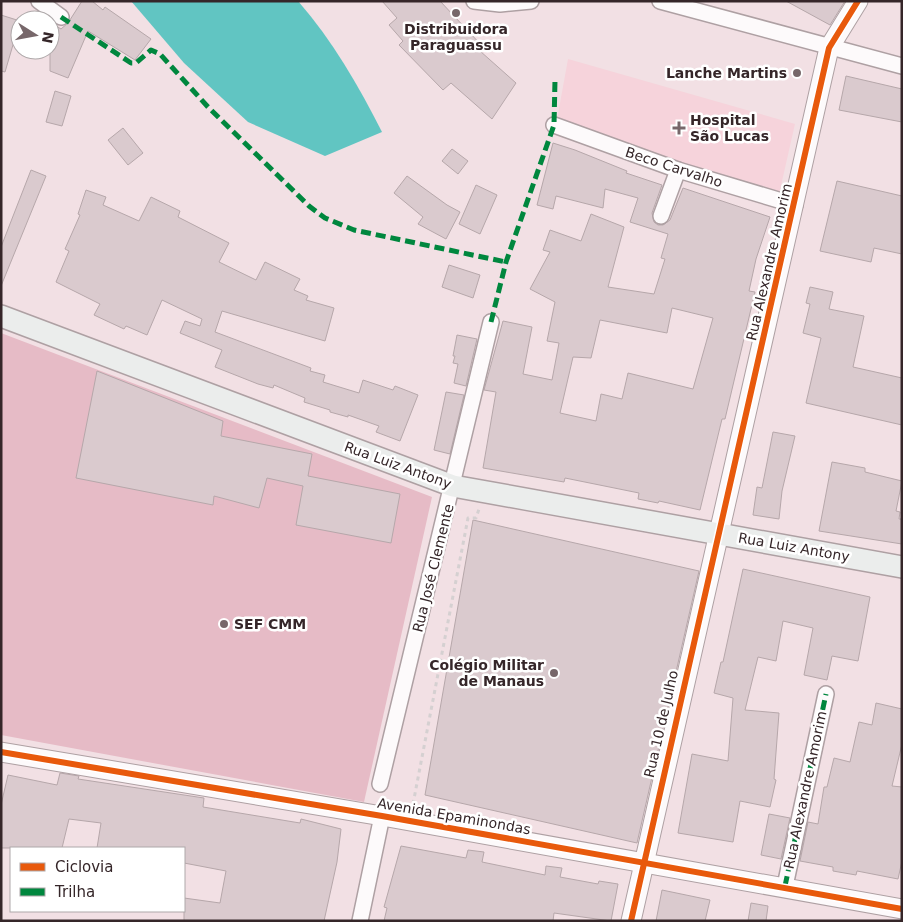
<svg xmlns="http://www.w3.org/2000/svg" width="903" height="922" font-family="'DejaVu Sans',sans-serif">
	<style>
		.built { fill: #f6d3db }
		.green { fill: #e6bbc6 }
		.water { fill: #61c5c2 }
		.building { fill: #dacace; stroke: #b6a7aa; fill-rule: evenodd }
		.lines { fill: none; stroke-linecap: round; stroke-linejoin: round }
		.minor-casing { stroke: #aea0a3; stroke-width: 18 }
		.tertiary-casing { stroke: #aea0a3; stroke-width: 21 }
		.secondary-casing { stroke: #aea0a3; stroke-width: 24 }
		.path { stroke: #d5d0d1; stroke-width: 3; stroke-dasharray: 4 4; stroke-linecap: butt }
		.minor { stroke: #fdfafb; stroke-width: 15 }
		.tertiary { stroke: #fdfafb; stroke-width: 19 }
		.secondary { stroke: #ebedec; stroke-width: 21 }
		.quiet { stroke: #00873e; stroke-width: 5; stroke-dasharray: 10 5; stroke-linecap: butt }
		.cycleway-casing { stroke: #fff; stroke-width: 9 }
		.cycleway { stroke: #e8590c; stroke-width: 6 }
		.poi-dot { fill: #77676a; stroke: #fff; stroke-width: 2 }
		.labels { text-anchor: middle; stroke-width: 5; stroke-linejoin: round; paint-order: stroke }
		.poi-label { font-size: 14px; font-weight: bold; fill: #352629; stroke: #fff; text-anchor: end }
		.street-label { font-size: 14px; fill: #352629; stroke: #fff }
	</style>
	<rect width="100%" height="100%" fill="#f2e0e4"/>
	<path class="built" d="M568,59l227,65 -17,75 -222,-74z"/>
	<path class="green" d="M1,333l431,164 -68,305 -363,-67z"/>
	<path class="water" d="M131,1h167c35,40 60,84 84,131l-57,24 -77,-34 -64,-59z"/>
	<g class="building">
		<path d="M82,1h10l11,9 2,-3 46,32 -16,21 -47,-29 -20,47 -18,-7v-49l11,7 7,-6z"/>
		<path d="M382,1h58l44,47 -4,3 36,32 -24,36 -41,-36 -8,7 -44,-45 4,-4 -14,-16 8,-7z"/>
		<path d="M786,1h59l-15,24z"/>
		<path d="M1,15l19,6 -15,51 -4,-1z"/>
		<path d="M846,76l56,13v33l-63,-12z"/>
		<path d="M55,91l16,5 -9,30 -16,-4z"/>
		<path d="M123,128l20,25 -15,12 -20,-25z"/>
		<path d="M553,143l22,7 52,21 -1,2 36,12 -10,28 2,9 4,3h5l7,-5 13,-32 87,29 -14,42 -7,32 6,1 -30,127h-3l-22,91 -41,-9 -1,2 -20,-4 1,-6 -74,-15 -1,4 -81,-14 13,-76 -12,-2 19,-69 29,6 -9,47 29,6 7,-37 -12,-2 8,-39 -25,-13 20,-37 -7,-2 7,-20 31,11 10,-27 33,13 -16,60 46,7 11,-35 -4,-1 7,-24 -38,-12 8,-24 -33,-9 -2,19 -47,-12 -3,13 -16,-4zM672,308l41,10 -20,71 -65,-16 -6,26 -21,-5 -5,27 -36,-8 13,-56 18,1 9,-38 67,13z"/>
		<path d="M452,149l16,12 -10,13 -16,-13z"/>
		<path d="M31,170l15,6 -45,110v-39z"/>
		<path d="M407,176l40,29 13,7 -14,27 -28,-15 5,-7 -29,-24z"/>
		<path d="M837,181l65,15v58l-28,-6 -3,14 -51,-11z"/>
		<path d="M476,185l21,10 -17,39 -21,-10z"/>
		<path d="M86,190l20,7 -3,8 36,16 12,-24 29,14 -2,6 51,26 -10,19 37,18 9,-18 35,17 -6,11 14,6 -2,4 28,8 -9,33 -103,-30 -7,21 96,36 -1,3 15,4 -2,7 36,11 4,-13 30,10 2,-4 23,9 -18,46 -24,-9 3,-6 -31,-11v2l-18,-5v-2l-26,-8 1,-4 -31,-13 -1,3 -15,-4 -43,-17 7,-17 -42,-17 5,-12 15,5 2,-7 -40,-19 -15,35 -21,-9 -2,3 -30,-14 6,-11 -44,-22 13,-31 -4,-2 15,-34 -2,-1z"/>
		<path d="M449,265l31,10 -7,23 -31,-11z"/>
		<path d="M810,287l23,5 -4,17 35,7 -11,51 49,11v47l-96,-22 15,-65 -18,-5 7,-29 -4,-1z"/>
		<path d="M457,335l20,4 -11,47 -12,-3 4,-19 -5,-1 2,-7h-2z"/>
		<path d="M97,371l126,50 -2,15 91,18 -4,22 92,18 -9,49 -95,-18 7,-39 -36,-8 -8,30 -45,-12 -1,9 -137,-27z"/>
		<path d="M446,392l18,3 -14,59 -16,-4z"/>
		<path d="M773,432l22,4 -13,55 -3,28 -26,-4 4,-28 5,1z"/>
		<path d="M832,462l33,6v4l37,9 -6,30 4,1 -1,7h3v25l-83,-13z"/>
		<path d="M473,520l226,51 -62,272 -212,-48z"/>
		<path d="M743,569l127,28 -12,64 -26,-5 -5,24 -23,-5 9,-47 -30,-7 -7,40 -18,-4 -13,53 34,3 -5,66 2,1 -6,27 -30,-6 -7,41 -55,-9 14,-79 36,7 5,-63 -19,-5 7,-31h2z"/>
		<path d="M876,703l26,6v35l-10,42 10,1v74l-4,18 -41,-8 -1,4 -23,-4v-4l-33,-6 8,-39 10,2 6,-37h3l7,-29 16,4 9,-40 13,3z"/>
		<path d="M60,773l19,3 -1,3 126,19 -1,9 97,16 1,-4 40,10 -4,33 -13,59h-140v-23l36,5 6,-32 -42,-8v-15h-87l4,-25 -32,-4 -7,29h-61v-43l7,-30 49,10z"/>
		<path d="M769,814l21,4 -9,41 -20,-4z"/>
		<path d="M401,846l65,12 2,-8 16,2 -2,10 63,13 1,-9 16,2 -2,9 38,7 1,-3 19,3 -7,37 -57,-8 -1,8h-169l3,-13 -3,-1z"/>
		<path d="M662,890l48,10 -5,21h-49z"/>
		<path d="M751,903l17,3 -2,15h-18z"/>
	</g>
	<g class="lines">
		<g class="minor-casing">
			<g id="minor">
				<path d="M39,1l22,16"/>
				<path d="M474,1l26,3 31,-3"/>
				<path d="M660,1l242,65"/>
				<path d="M554,125l124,45 117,35"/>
				<path d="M661,216l17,-46"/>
				<path d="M380,784l111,-462"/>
				<path d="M785,886l41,-192"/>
				<path d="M360,921l22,-105"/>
			</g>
		</g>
		<g class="tertiary-casing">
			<g id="tertiary">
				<path d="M1,752l381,64 520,93"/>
				<path d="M631,921l198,-873 29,-47"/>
			</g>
		</g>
		<g class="secondary-casing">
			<path id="secondary" d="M1,316l452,170 449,81"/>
		</g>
		<path class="path" d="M413,804l55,-286h8l3,-9"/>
		<use href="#minor" class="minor"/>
		<use href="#tertiary" class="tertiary"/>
		<use href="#secondary" class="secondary"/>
		<g class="quiet">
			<path d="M61,17l70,46h5l15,-13 9,4 48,53 101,99 16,12 29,12 152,32"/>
			<path d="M491,322l15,-60 48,-137 1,-45"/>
			<path d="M785,886l41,-192"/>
		</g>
		<g class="cycleway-casing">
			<g id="cycleway">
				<path d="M1,752l381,64 520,93"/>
				<path d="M631,921l198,-873 29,-47"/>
			</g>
		</g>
		<use href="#cycleway" class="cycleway"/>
	</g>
	<g class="poi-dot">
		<circle cx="456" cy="13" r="5"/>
		<circle cx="797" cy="73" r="5"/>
		<path d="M676.5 120.5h5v5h5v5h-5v5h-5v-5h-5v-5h5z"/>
		<circle cx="224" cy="624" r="5"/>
		<circle cx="554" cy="673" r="5"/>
	</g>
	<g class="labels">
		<g class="poi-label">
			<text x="456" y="34" text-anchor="middle">Distribuidora<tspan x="456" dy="16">Paraguassu</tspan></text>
			<text x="787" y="78">Lanche Martins</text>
			<text x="690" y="125" text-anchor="start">Hospital<tspan x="690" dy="16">São Lucas</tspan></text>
			<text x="234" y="629" text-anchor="start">SEF CMM</text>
			<text x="544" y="670">Colégio Militar<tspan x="544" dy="16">de Manaus</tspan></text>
		</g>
		<g class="street-label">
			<text transform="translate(674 167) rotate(18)" y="5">Beco Carvalho</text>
			<text transform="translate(769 262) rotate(-77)" y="5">Rua Alexandre Amorim</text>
			<text transform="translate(398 465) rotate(20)" y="5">Rua Luiz Antony</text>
			<text transform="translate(794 547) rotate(10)" y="5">Rua Luiz Antony</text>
			<text transform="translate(433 568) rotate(-76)" y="5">Rua José Clemente</text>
			<text transform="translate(661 724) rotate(-77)" y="5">Rua 10 de Julho</text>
			<text transform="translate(805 790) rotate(-78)" y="5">Rua Alexandre Amorim</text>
			<text transform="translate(454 816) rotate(10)" y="5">Avenida Epaminondas</text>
		</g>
	</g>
	<rect width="903" height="922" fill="none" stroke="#352629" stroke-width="5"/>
	<rect x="10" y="847" width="175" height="65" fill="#ffffff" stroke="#aea8a9"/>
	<rect x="20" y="863" width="25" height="8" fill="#e8590c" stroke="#aea8a9"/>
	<text x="55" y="872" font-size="15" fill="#352629">Ciclovia</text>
	<rect x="20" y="888" width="25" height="8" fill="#00873e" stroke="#aea8a9"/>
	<text x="55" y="897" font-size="15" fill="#352629">Trilha</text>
	<g transform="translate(35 35) rotate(101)"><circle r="24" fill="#ffffff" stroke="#aea8a9"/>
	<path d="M0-4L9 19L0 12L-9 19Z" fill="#77676a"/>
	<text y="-8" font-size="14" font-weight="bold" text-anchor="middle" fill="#352629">N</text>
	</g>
</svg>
